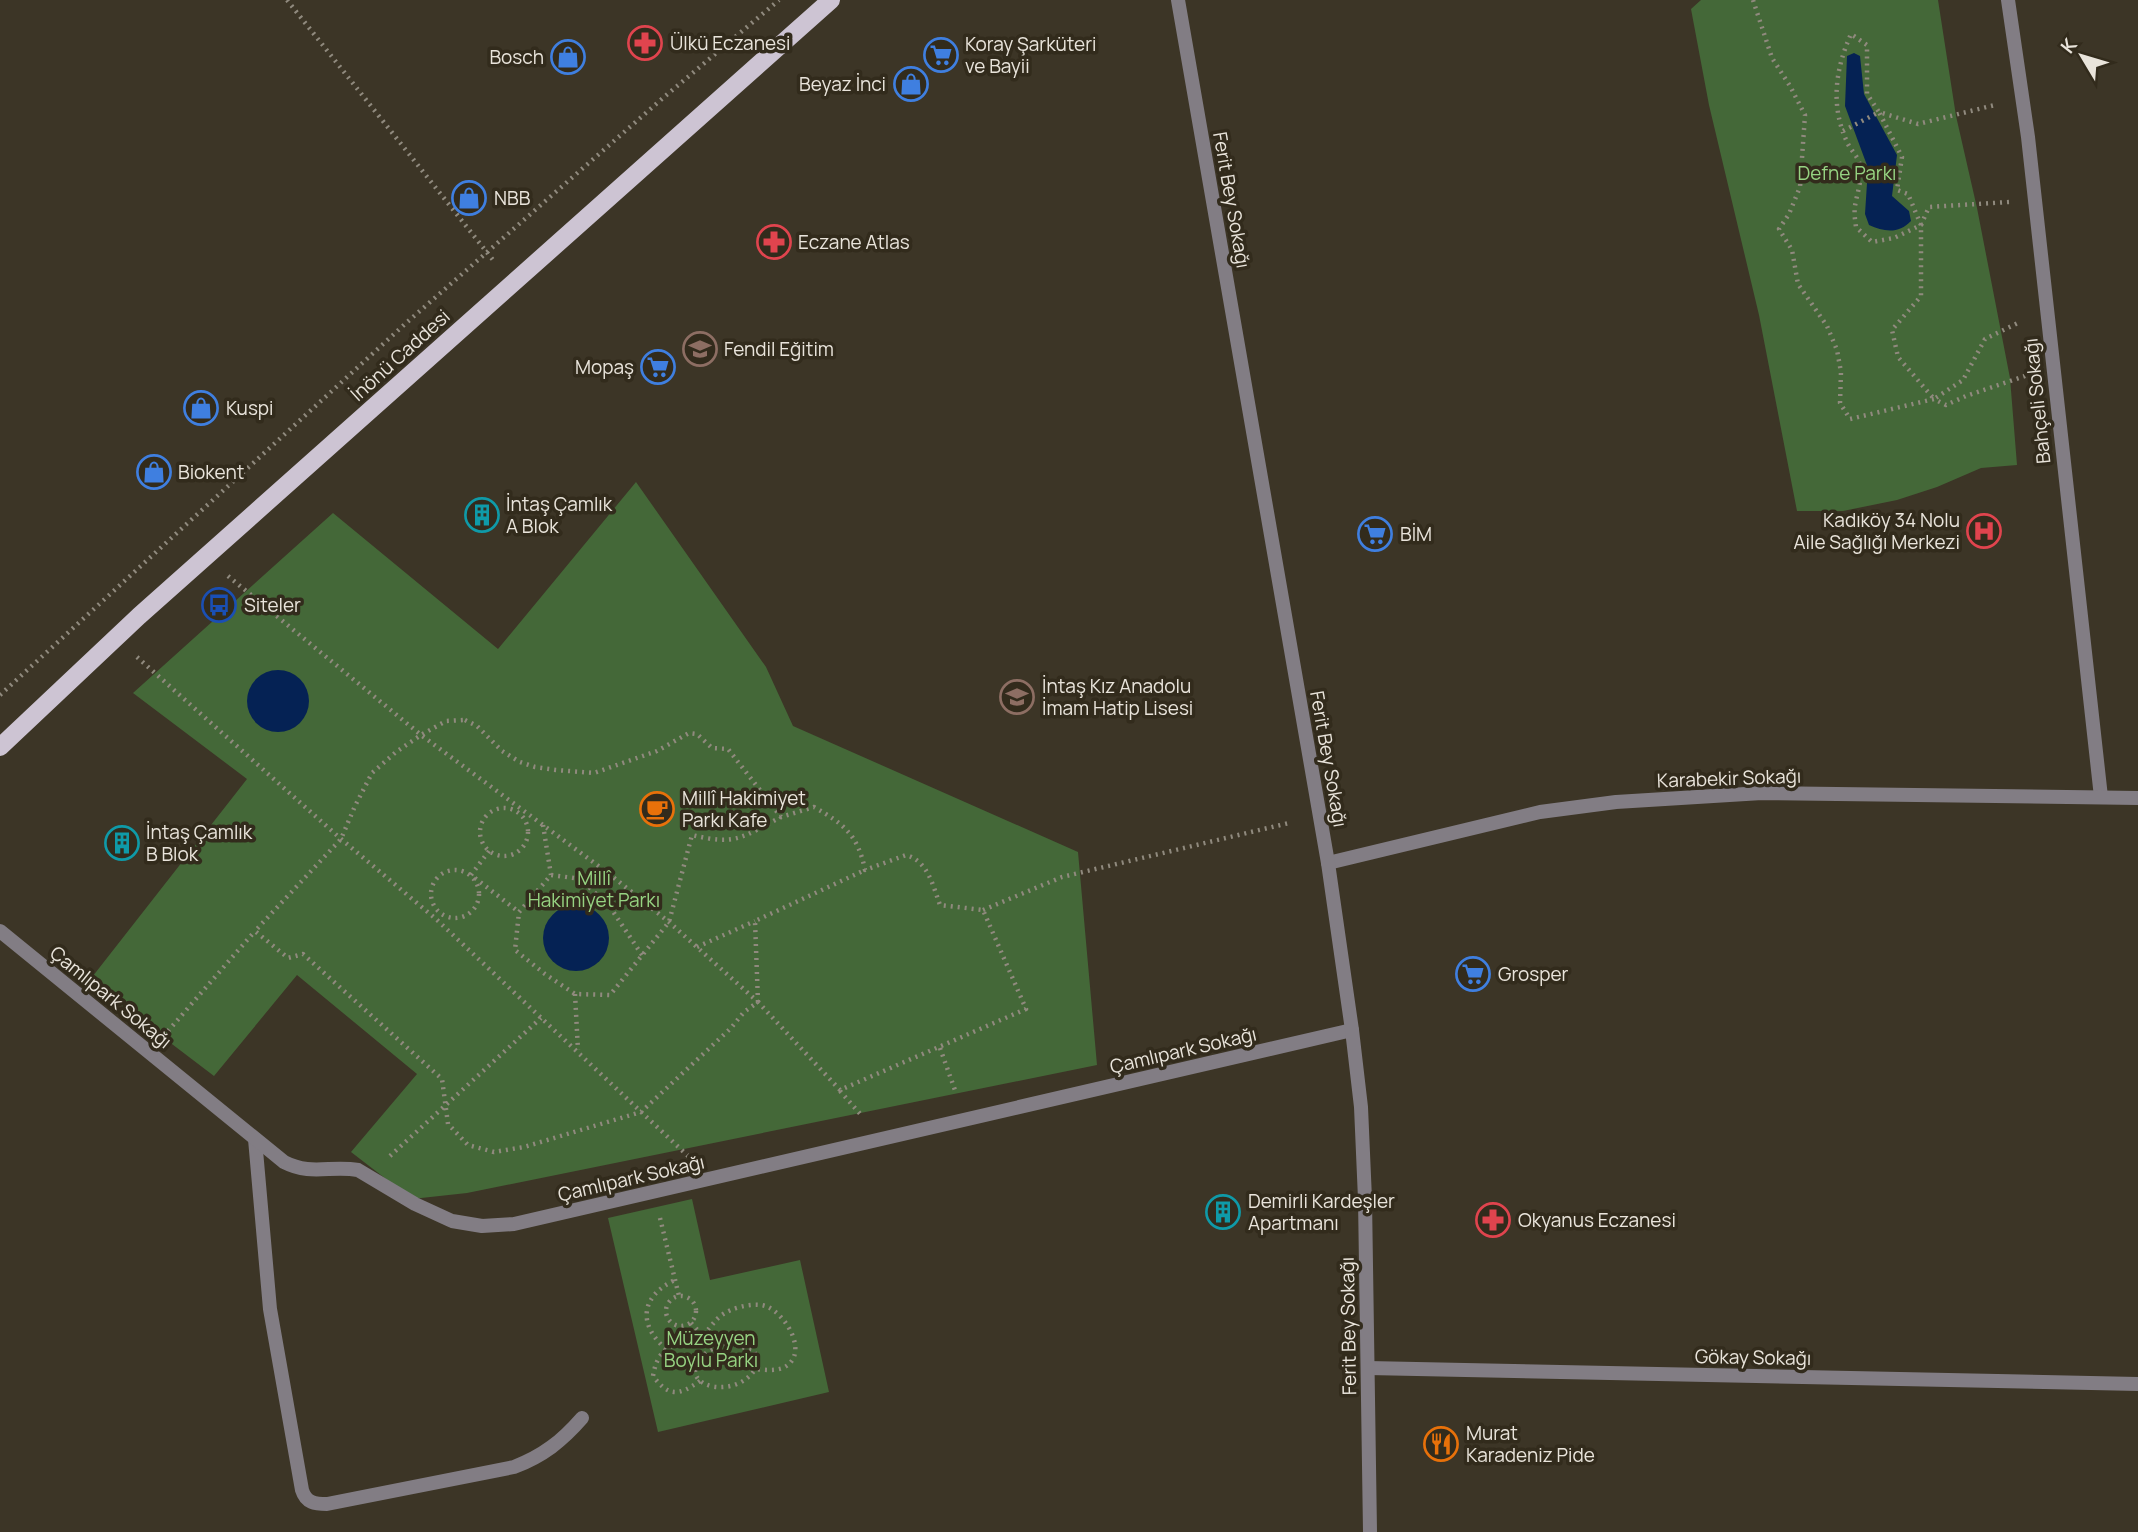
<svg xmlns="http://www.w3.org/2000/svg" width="2138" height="1532" font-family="Manrope,sans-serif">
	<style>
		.green { fill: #446838 }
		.water { fill: #052254 }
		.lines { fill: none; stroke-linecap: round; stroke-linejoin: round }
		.path { stroke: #908a7e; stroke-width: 4.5; stroke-dasharray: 2 5; stroke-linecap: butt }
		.service { stroke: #827d84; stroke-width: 14 }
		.minor { stroke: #827d84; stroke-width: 14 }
		.tertiary { stroke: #827d84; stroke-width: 14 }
		.primary { stroke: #cdc4d3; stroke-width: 18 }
		.labels { text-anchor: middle; stroke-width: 7; stroke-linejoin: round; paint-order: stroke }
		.poi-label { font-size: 19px; fill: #e9e4db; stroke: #322b1c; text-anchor: start }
		.park-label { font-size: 19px; fill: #96d382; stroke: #322b1c }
		.street-label { font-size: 19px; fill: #e9e4db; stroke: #322b1c }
	</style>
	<rect width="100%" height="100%" fill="#3c3526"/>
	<g class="green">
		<path d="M1701,0h237l18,116 21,92 33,170 7,87 -36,3 -44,19 -40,13 -54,11h-46l-38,-196 -50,-210 -18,-96z"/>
		<path d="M636,482l130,185 27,59 285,126 19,213 -630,128 -55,6 -61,-47 66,-78 -120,-99 -83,101 -125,-95 158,-202 -114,-86 200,-180 165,136z"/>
		<path d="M692,1199l18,81 90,-20 29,132 -171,40 -50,-214z"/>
	</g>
	<g class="water">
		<path d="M1854,53l6,3 4,38 33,61 -5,41 17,15 2,10c-12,13 -27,11 -42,4l-4,-11 3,-46 -23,-62 2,-50z"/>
		<circle cx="278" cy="701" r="31"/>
		<circle cx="576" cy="938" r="33"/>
	</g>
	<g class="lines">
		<g class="path">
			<path d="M287,0l206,260"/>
			<path d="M1753,0l19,58 18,28 15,29 -5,72 -11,27 -10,15 13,21 6,34 29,42 10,24 4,22 -1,31 10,16 84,-20 12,6 20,-9 62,-21"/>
			<path d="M1843,131l36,-19 23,45 -5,33 11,4 13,31 -27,13 -22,4 -16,-15c-1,-7 -2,-14 -1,-21 2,-13 9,-31 4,-44 -2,-6 -8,-12 -11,-18 -18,-37 -13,-74 3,-110l16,11v49l12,18 39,12 77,-19"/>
			<path d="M2009,202l-80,5 -8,18v71l-29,34 6,27 36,42 29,-19 22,-41 35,-17"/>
			<path d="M228,576l193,159 187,138 61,49 89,80"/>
			<path d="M137,657l204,182 95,80 252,237"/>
			<path d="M0,695l405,-371 258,-226 116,-98"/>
			<path d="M465,720l12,6 25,25 18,11 15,5 21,3 38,3 63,-22 32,-18 8,1 15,14 16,1 53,68 33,-10c30,17 44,28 51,63l41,-15c22,6 27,31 34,50l43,5 43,99 -186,81 -82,-88 -14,10 -13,16 -90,84 -117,35 -30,5 -26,-7 -20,-21 -6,-45 -139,-125 -15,4 -33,-27 86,-92 14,-33 17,-33 24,-21 25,-17 25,-14z"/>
			<circle cx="504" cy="832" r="24"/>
			<path d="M543,825l8,50"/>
			<path d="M489,851l-18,24 48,37"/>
			<circle cx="455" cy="894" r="24"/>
			<path d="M983,910l79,-33 227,-54"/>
			<path d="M697,947l58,-26"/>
			<path d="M642,955l-30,-45 -31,-31 -30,-4 -32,37 -4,38 30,24 30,20 35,1 59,-73 23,-87c45,11 50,2 89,-18"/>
			<path d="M575,994l3,56"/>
			<path d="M758,1002l-3,-81 110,-51"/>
			<path d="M168,1031l87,-100"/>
			<path d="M940,1048l16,45"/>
			<path d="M840,1091l22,25"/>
			<path d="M390,1156l151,-138"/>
			<path d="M660,1218l19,78"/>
			<circle cx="681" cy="1311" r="15"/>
			<path d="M691,1323l11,12"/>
			<path d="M729,1344l25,6 4,14c-17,38 -81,24 -58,-5 8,-10 18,-13 29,-15z"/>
			<path d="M666,1349c-29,-25 -25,-53 9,-69"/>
			<path d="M700,1381c-22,15 -31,16 -47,-5 4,-23 12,-28 34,-37 4,-1 11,-2 15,-4 11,-8 12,-18 29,-25 10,-4 26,-8 37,-3 19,9 42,48 15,61 -9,3 -18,2 -27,1"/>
		</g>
		<path class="service" d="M255,1139l15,170 32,181c4,13 13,14 25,14l187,-37c29,-11 48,-26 68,-49"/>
		<g class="minor">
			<path d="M2008,0l20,137 73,660"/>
			<path d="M1328,863l212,-51 76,-10 146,-9 376,5"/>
			<path d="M0,931l284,231c27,14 47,3 74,8l57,34 37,17 30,5 32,-2 838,-194"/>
			<path d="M1368,1368l770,16"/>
		</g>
		<path class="tertiary" d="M1178,0l150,863 24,167 9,77 4,92 5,333"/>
		<path class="primary" d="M0,747l139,-131 692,-616"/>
	</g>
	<defs>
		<g id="pharmacy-ring" transform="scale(1.75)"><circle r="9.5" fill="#322b1c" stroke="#e0444e" stroke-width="1.5"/><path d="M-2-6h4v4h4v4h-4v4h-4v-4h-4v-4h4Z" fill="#e0444e"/></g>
		<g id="supermarket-ring" transform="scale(1.75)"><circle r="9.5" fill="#322b1c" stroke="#3f7fe0" stroke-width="1.5"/><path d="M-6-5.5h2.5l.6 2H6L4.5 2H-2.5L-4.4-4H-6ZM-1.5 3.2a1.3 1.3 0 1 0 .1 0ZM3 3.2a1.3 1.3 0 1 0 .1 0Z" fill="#3f7fe0"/></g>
		<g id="shop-ring" transform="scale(1.75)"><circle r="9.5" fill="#322b1c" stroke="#3f7fe0" stroke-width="1.5"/><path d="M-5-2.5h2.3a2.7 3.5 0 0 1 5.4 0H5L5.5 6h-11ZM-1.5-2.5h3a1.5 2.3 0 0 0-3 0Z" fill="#3f7fe0"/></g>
		<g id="school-ring" transform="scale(1.75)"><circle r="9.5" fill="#322b1c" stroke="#8d6e63" stroke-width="1.5"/><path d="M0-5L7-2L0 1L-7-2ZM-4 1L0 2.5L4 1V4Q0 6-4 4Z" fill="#8d6e63"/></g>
		<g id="building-ring" transform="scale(1.75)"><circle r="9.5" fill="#322b1c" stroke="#0f9aa8" stroke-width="1.5"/><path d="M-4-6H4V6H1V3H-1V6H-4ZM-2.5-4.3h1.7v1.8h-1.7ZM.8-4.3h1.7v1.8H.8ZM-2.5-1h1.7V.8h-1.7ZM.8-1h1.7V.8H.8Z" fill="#0f9aa8"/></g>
		<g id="hospital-ring" transform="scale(1.75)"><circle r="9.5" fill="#322b1c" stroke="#e0444e" stroke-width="1.5"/><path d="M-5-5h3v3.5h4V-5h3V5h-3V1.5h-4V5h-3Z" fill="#e0444e"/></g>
		<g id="bus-ring" transform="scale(1.75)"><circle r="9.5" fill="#322b1c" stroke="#1a4fb4" stroke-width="1.5"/><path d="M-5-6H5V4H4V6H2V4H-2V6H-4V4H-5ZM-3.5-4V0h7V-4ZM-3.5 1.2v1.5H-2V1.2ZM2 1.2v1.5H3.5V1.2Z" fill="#1a4fb4"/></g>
		<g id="cafe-ring" transform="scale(1.75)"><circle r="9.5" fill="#322b1c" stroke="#e8710a" stroke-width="1.5"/><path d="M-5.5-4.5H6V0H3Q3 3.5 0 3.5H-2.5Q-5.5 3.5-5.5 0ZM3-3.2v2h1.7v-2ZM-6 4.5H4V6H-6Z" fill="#e8710a"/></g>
		<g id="restaurant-ring" transform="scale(1.75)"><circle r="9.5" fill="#322b1c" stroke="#e8710a" stroke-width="1.5"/><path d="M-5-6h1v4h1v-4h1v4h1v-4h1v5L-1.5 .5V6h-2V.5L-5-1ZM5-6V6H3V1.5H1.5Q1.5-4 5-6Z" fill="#e8710a"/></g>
	</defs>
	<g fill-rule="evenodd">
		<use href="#pharmacy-ring" x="645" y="43"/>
		<use href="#supermarket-ring" x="941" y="55"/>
		<use href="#shop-ring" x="568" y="57"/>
		<use href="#shop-ring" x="911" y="84"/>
		<use href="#shop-ring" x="469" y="198"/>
		<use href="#pharmacy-ring" x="774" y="242"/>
		<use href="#school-ring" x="700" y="349"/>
		<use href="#supermarket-ring" x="658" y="367"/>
		<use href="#shop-ring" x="201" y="408"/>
		<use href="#shop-ring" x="154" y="472"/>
		<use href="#building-ring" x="482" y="515"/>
		<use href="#hospital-ring" x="1984" y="531"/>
		<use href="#supermarket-ring" x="1375" y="534"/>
		<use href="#bus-ring" x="219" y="605"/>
		<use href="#school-ring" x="1017" y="697"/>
		<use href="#cafe-ring" x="657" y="809"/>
		<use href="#building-ring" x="122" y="843"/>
		<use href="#supermarket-ring" x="1473" y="974"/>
		<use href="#building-ring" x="1223" y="1212"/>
		<use href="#pharmacy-ring" x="1493" y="1220"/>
		<use href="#restaurant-ring" x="1441" y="1444"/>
	</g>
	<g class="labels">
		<g class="poi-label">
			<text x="670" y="50">Ülkü Eczanesi</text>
			<text x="965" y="51">Koray Şarküteri<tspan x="965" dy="22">ve Bayii</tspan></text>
			<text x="544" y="64" text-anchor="end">Bosch</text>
			<text x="886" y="91" text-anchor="end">Beyaz İnci</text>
			<text x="494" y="205">NBB</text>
			<text x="798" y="249">Eczane Atlas</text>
			<text x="724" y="356">Fendil Eğitim</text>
			<text x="634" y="374" text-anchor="end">Mopaş</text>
			<text x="226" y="415">Kuspi</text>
			<text x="178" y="479">Biokent</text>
			<text x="506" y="511">İntaş Çamlık<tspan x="506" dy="22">A Blok</tspan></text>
			<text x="1960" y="527" text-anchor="end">Kadıköy 34 Nolu<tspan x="1960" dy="22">Aile Sağlığı Merkezi</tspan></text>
			<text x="1400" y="541">BİM</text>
			<text x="244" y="612">Siteler</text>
			<text x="1042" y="693">İntaş Kız Anadolu<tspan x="1042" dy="22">İmam Hatip Lisesi</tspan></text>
			<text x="682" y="805">Millî Hakimiyet<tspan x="682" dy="22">Parkı Kafe</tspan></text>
			<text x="146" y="839">İntaş Çamlık<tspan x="146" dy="22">B Blok</tspan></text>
			<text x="1498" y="981">Grosper</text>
			<text x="1248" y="1208">Demirli Kardeşler<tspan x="1248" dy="22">Apartmanı</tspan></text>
			<text x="1518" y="1227">Okyanus Eczanesi</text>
			<text x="1466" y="1440">Murat<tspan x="1466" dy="22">Karadeniz Pide</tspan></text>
		</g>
		<g class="park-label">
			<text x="1847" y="180">Defne Parkı</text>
			<text x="594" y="885">Millî<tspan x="594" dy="22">Hakimiyet Parkı</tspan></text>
			<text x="711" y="1345">Müzeyyen<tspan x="711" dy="22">Boylu Parkı</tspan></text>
		</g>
		<g class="street-label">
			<text transform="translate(1232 200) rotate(80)" y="7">Ferit Bey Sokağı</text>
			<text transform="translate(400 355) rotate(-42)" y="7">İnönü Caddesi</text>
			<text transform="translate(2037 401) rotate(-96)" y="7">Bahçeli Sokağı</text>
			<text transform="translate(1329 759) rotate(80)" y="7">Ferit Bey Sokağı</text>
			<text transform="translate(1729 778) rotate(-2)" y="7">Karabekir Sokağı</text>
			<text transform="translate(111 997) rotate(39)" y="7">Çamlıpark Sokağı</text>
			<text transform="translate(1183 1050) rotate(-13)" y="7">Çamlıpark Sokağı</text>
			<text transform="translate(631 1178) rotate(-13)" y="7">Çamlıpark Sokağı</text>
			<text transform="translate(1348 1326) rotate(-91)" y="7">Ferit Bey Sokağı</text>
			<text transform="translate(1753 1357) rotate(1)" y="7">Gökay Sokağı</text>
		</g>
	</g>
	<g transform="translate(2082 56) rotate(308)" stroke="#322b1c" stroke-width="5" paint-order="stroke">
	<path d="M0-5L12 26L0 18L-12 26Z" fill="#e9e4db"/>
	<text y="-10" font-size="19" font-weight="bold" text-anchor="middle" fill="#e9e4db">K</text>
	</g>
</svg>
